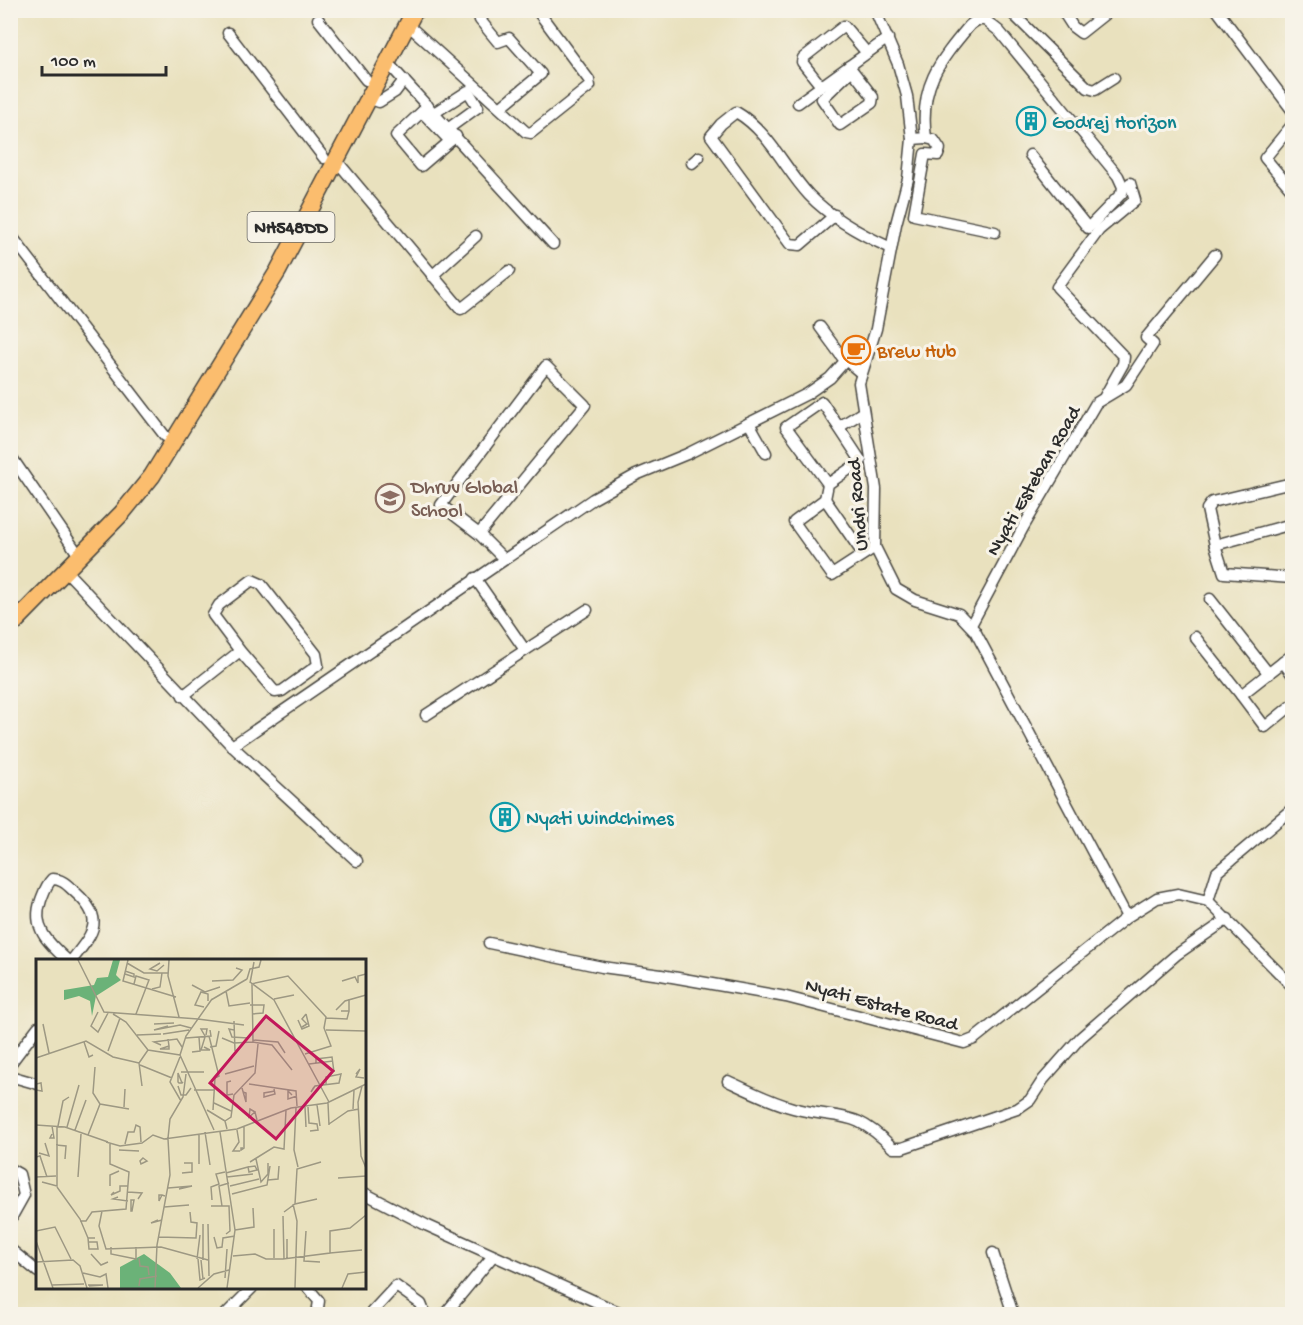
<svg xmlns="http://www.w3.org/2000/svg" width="1303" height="1325" font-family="'Gochi Hand',sans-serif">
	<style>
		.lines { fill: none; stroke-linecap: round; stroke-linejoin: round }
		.minor-casing { stroke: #484641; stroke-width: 13 }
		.highway-casing { stroke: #484641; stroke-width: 19 }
		.minor { stroke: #fff; stroke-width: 10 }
		.highway { stroke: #fbbd6e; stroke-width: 16 }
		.labels { text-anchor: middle; stroke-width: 6; stroke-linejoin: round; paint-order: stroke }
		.shield { fill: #f7f3e8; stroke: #686764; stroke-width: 1.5 }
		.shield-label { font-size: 18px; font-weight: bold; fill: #2b2b2b }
		.culture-label { font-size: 20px; fill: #0d838f; stroke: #f7f3e8; text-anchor: start }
		.food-label { font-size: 20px; fill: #c56008; stroke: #f7f3e8; text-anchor: start }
		.street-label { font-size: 20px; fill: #2b2b2b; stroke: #f7f3e8 }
		.education-label { font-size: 20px; fill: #785e54; stroke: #f7f3e8; text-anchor: start }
		.inset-road { fill: none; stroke: #9d9883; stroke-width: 1.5 }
		.view { fill: #c2185b; fill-opacity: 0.15; stroke: #c2185b; stroke-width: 3 }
		.inset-edge { fill: none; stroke: #2b2b2b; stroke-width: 3 }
	</style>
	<rect width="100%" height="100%" fill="#f7f3e8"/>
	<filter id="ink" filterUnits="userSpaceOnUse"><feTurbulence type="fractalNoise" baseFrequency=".0167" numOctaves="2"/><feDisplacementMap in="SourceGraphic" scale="12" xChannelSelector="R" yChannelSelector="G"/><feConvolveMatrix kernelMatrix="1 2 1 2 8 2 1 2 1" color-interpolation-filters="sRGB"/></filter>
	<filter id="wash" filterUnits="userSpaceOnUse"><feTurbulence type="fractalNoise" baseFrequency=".008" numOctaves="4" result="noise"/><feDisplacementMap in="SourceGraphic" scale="24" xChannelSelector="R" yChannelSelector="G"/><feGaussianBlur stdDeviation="1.35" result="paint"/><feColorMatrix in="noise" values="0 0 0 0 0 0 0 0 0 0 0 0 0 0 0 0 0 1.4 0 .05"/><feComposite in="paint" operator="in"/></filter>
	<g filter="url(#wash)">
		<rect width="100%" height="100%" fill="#e9e1be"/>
	</g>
	<g filter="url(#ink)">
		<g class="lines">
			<g class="minor-casing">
				<g id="minor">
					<path d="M487,10l-7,10 18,22 11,-4 32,36 -40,33"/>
					<path d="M875,10l23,54 9,32 5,43 -4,40 -12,45 -20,105 -17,54 17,106 -1,58 21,42 19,11 44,14 16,17 152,286"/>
					<path d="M1009,10l79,78 7,2 19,-12"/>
					<path d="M1062,10l11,17 8,6 29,-23"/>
					<path d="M1217,10l75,100"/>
					<path d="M318,19l48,61"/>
					<path d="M407,24l119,108 5,1 59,-47 -1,-6 -52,-70"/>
					<path d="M228,33l96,125"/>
					<path d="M387,62l166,182"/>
					<path d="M849,66l3,4 -30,29 18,26 32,-22 1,-6 -21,-27"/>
					<path d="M821,86l-19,-24 1,-4 41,-32 23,27"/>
					<path d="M368,98l11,4 16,-10 9,-12"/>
					<path d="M798,103l90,-65"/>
					<path d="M428,106l-32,30 25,30 35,-30"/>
					<path d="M422,112l28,29"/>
					<path d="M434,113l34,-22 10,16 -29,21"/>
					<path d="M1292,125l-27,33 27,32"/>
					<path d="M926,138l8,2 6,9 -2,6 -13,-1 -11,61 81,17"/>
					<path d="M912,139l14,-1c-7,-51 12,-75 44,-113l7,-5h8l14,11 119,145 5,11 -1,6 -34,35 -58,-73"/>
					<path d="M336,160l125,149 48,-38"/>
					<path d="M692,163l7,-6"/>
					<path d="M835,215l-35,30 -10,-1 -79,-108 10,-12 15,-12c33,19 48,56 73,83 23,24 53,40 82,53"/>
					<path d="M10,234l155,202"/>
					<path d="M432,276l44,-40"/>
					<path d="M820,327l22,30 19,16"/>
					<path d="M1105,396l18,-32 1,-7 -67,-70 42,-57 36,-30 -5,-17"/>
					<path d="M749,423l17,30"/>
					<path d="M839,427l24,-15"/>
					<path d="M10,455l66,96"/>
					<path d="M828,484l-42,-57 36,-25 39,59 -33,23 -3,15 -31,23 38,53 43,-28"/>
					<path d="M825,499l38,55"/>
					<path d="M1292,524l-77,21 9,28 68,5"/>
					<path d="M479,534l106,-129 -39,-39 -105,139 38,29 25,25"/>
					<path d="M1215,545l-8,-36 5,-7 80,-19"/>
					<path d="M66,571l166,175 361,-247 43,-24 51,-21 120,-60 23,-16 16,-18"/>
					<path d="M475,578l50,72"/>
					<path d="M1210,599l59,75"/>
					<path d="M971,625l53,-99 72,-123 30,-18 27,-41 -7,-6 69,-83"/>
					<path d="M1195,637l46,58 51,-40"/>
					<path d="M1283,662l9,12"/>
					<path d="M1241,695l24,32 27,-22"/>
					<path d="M183,696l57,-45 -27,-36 6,-10 33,-25 9,4 55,70 2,11 -36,26 -7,1 -35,-41"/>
					<path d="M426,715l161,-105"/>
					<path d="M232,746l125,115"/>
					<path d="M1208,901l9,-29 75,-63"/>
					<path d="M489,943l113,24 59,8 125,22 178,46 10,-4 153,-122 30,-19 21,-4 30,7 84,85"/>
					<path d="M67,960c-19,-17 -36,-33 -26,-60 3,-8 5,-15 11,-21 11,0 16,7 24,14 30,27 17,40 -4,67"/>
					<path d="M10,1064l28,-37"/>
					<path d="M10,1076l28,8"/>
					<path d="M728,1081c21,10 43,21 65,27 49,13 59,-1 100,40h9l115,-39 13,-9 13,-20 37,-42 96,-83 52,-36"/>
					<path d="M10,1169l9,5 5,21 -14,25"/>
					<path d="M364,1193l62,32 197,89"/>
					<path d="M10,1249l28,23"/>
					<path d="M993,1253l20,61"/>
					<path d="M308,1288l11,13 -2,13"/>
					<path d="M226,1314l26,-26"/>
					<path d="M370,1314l26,-28 25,18 4,10"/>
					<path d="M445,1314l48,-58"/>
				</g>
			</g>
			<g class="highway-casing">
				<path id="highway" d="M10,627l112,-114 30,-37 126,-205 137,-261"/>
			</g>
			<use href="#minor" class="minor"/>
			<use href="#highway" class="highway"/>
		</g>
	</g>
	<defs>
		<g id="building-ring" transform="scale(1.5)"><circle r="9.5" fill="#f7f3e8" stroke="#0f9aa8" stroke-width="1.5"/><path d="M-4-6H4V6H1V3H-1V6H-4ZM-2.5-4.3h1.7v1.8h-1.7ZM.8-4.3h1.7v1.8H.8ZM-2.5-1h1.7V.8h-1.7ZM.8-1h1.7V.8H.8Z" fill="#0f9aa8"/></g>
		<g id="cafe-ring" transform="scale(1.5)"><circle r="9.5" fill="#f7f3e8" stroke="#e8710a" stroke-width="1.5"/><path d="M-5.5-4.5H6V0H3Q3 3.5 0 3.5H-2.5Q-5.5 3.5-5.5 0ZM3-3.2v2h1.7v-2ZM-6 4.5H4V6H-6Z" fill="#e8710a"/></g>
		<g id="school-ring" transform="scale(1.5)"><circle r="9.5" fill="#f7f3e8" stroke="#8d6e63" stroke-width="1.5"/><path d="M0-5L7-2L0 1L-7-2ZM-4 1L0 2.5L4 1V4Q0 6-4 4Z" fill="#8d6e63"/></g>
	</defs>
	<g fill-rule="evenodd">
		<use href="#building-ring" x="1031" y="121"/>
		<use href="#cafe-ring" x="856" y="350"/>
		<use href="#school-ring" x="390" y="498"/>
		<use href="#building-ring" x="505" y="817"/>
	</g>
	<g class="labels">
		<rect class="shield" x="247.5" y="212" width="87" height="30" rx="4.5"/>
		<g class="shield-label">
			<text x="291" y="233">NH548DD</text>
		</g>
		<g class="culture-label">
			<text x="1052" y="128">Godrej Horizon</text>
			<text x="526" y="824">Nyati Windchimes</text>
		</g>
		<g class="food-label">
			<text x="877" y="357">Brew Hub</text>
		</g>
		<g class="street-label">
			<text transform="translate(1032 480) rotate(-60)" y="7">Nyati Esteban Road</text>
			<text transform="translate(856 505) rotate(-95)" y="7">Undri Road</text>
			<text transform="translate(882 1003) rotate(15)" y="7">Nyati Estate Road</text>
		</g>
		<g class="education-label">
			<text x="411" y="493">Dhruv Global<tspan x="411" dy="23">School</tspan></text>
		</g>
	</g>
	<g transform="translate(36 959)">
		<rect width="330" height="330" fill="#e9e1be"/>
		<path d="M77,1h7l-4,15 5,5 -25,16 -4,20 -2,-15 -11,-5 -15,4v-10l30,-5 3,-7 11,-1zM108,295l26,19 11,15h-61v-21z" fill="#6bb278"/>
		<path class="inset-road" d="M42,1l26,52 94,7M92,1l-5,21 53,16M133,1l-1,16 11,41M91,4l17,10h24M124,4l-10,6 7,2 7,-6M89,15l9,3v-3l-9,-3M211,20l3,-10 9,-2 2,-7M176,22l21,-1 9,-10 -6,-2M306,22l13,-4 3,6v-7l8,-2M214,23l24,18 55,102M214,24l4,-21M98,25l2,-8 13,4 -13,34M215,25l37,-8 38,41 -2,11 7,18 -26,8M156,26l13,7 15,-5M216,26l1,57 19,3 20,25M116,30l8,-2 2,-14M190,32l3,15 21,-3M176,40l-26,37 -6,19 34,75M238,40l20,-4M175,41l36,-21M214,46h14l-1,8 -11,1M168,48l-9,-2 6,-13 7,2v7M300,51l9,-9 21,-6M305,52h8v-12M62,53l-7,14 7,6 10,-19M77,55l13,8 22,28 32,5M290,59l21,1 2,-8M162,60l46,6M262,61l4,9 7,-3 -3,-12M198,62l1,30M7,65l6,29M118,65l20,-1M132,67l-14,4 26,-5 11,3M266,68l5,-3 -5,-5 4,-5M198,71l-5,-1 3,8 16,1M290,71l40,1M127,75l26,-4M101,76l24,-1M169,77l-4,-7h6l-1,6M173,77l10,40 -4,2 -2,32M150,79l25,-2 -1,-6M186,79l12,5 19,-1M132,80l1,7v3h-9l9,-3M217,81l25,2 7,11M48,83l5,15 4,-2M125,86l-7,-3 23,-3 5,8M168,88l6,3h-9l4,-13M174,88l6,-1 3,-15M72,92l12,-33M156,93l8,-1 -1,-14M144,98l-10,25 11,19M0,99l50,-17 27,16 26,6M280,104v-4l16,-2 2,15M273,105l24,-3M104,106l32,13M59,108l-2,26 7,11 29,5M145,113h23M189,115l29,-8M320,115l4,-5 -4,8 8,1M195,122l-4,1v13l6,-1M146,124l-4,-10v9l1,1h3l1,-1M0,125l5,-1 1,8 -6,-1M213,125l47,7 1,15M106,127l-3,-23 9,-13M142,127l3,9h5l5,-7M326,127l-4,16 3,54 5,12M278,128l-3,5 4,-6 24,-3 2,-9 -15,3v7M206,129l4,14v-9l-3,-1M238,130l1,5 -11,3v-4l11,-2M158,131h21M256,136l-4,-4v8l9,-3M178,144l17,8M292,144l1,22M281,146l3,21M88,148l1,-18M269,148l1,20M272,148l1,16 8,1 1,6 -8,1M260,149l-2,42 4,17M317,150l1,-19M171,151l18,11M219,153l-5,-3 -1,8 6,-5 2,8M293,165l19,-13 11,-2M0,166l29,2 43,15M16,167l2,12h-4l2,-4M22,167l5,-25 6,-4M31,168l12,-42M191,170l-2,-8 6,-4 3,-22 21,-22 3,-29M39,171l11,-30M201,171l2,12 -6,9h7M169,173l5,33M184,173l15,98 -8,58M52,176l12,-31M132,179l2,-19 13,-22 3,-23M70,183l14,4 22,-3 11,-8 11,4 73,-10 54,-21 36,-5 39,-19M89,185l3,-12h6l2,-7 4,2 1,15M20,186l10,1 -1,13M207,189h-2v2l3,-2v-21M83,191l20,1M3,194l10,3 -4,-13M0,198l4,-1 7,21M107,199l4,3 -6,3 -1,-3zM220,200l5,23 7,-8v-11M214,203l24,-15 10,2 2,-39M163,205v-29M146,214l10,-1v-9h-8M190,214l22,-6 1,5 8,-2 -2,-4 -7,1M0,218l20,-1M42,218l3,-43M191,218l26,-3M302,219l28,-2M232,221l10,-1 1,-13M6,223l15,4v-60M74,227v-11l9,-4M194,227l29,-7M21,228l23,32 8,19M132,229l24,-2 -13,3M78,233l-3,3 9,-4v-5h8M92,233l14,1 -4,6M196,235l35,-9 3,-19M126,236l-3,6v-6h3l3,1M82,238l-5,2 15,2M95,241h3l-2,11h-1zM176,241l-1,-13 8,-3 -3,-10 9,-2M257,245l4,17 -2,67M259,245l2,-35 24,-7M175,247h18l1,25 -4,3M186,247l-3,-20 10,-3M128,248l25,-2M66,252l-3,15 7,23 55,-2 47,13M248,253l11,-8 22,-5M247,257l1,43M122,261l-7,3 11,-3M44,262h6l6,-9 34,-3 3,-37 -19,-8v-20M167,265v36M172,265l1,52M238,270v29M199,271l19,-3 -1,-19M0,272l19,-4 16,32M270,272l-2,30 16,1M122,278l38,1 1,-15 -6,-1 -1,-10M178,278l3,11 5,-1 1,-9 12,-2M0,282l17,47M52,283h9l1,7h-9l-1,-11h7M75,288v7l25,5v-12M294,294l32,-3M55,295l10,11 7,-3M197,297l22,-2 11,5h17l47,-6v-22l20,-3 16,-13M103,299l1,8 8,1 1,8M251,299v-19M161,300l3,-24M162,300l2,21 5,-2M165,301l2,19M0,303l37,-2 7,6 7,22M47,314l17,4 6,-3 2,14M189,319l2,-29M16,326l32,-1M52,326h15l-14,1M103,327l1,-7 17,-3M119,329l2,-43 13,-70 -2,-36M162,329l16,-14 15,-4M306,329l6,-14 18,-2"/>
		<path class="view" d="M230,57l67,55 -57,68 -66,-56z"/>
		<rect width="330" height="330" class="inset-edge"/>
	</g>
	<rect width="1303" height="1325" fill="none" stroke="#f7f3e8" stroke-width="36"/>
	<path d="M42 66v9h124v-9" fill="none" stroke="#2b2b2b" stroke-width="3"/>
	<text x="51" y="66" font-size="18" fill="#2b2b2b" stroke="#f7f3e8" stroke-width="4.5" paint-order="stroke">100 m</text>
</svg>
